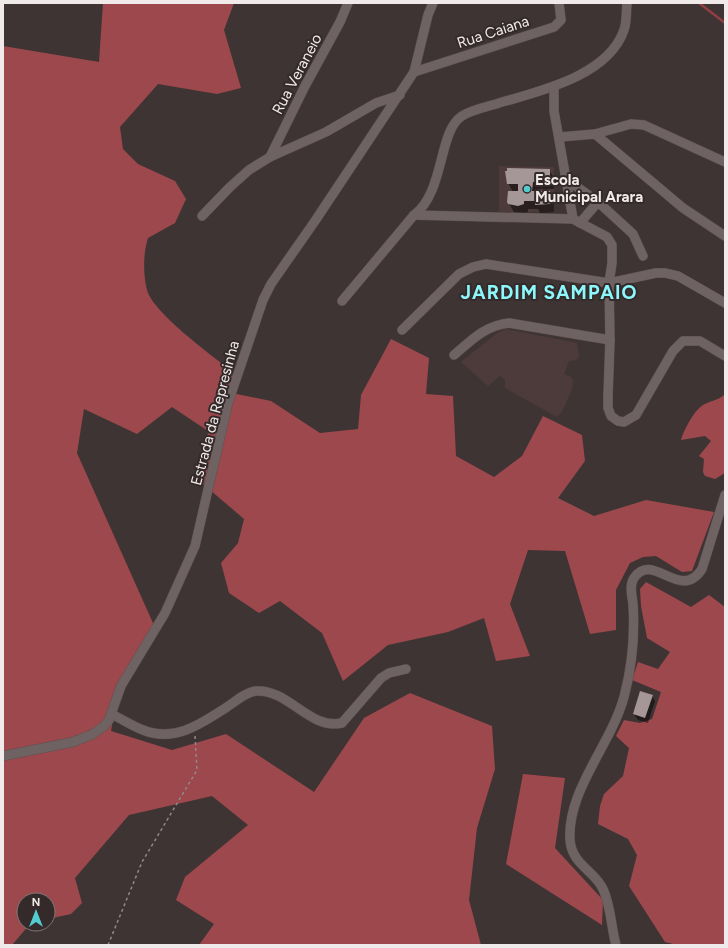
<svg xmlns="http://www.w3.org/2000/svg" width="728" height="948" font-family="Figtree,sans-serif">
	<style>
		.built { fill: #4d3b3b }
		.forest { fill: #9d484d }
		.shadow { fill: #0007 }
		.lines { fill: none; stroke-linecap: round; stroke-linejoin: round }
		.stream { stroke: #913d43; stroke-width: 2.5 }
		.building { fill: #a59797 }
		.minor-casing { stroke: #5b5151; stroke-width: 10 }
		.path { stroke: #918888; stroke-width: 1.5; stroke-dasharray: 3 3; stroke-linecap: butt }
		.minor { stroke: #6f6262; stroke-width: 9 }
		.poi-dot { fill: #52ccd0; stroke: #352a2a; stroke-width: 1.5 }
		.labels { text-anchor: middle; stroke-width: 4; stroke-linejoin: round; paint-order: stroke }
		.street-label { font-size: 15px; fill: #f1eaea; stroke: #352a2a }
		.poi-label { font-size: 15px; font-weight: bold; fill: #f1eaea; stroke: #352a2a; text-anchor: start }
		.district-label { font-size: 19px; font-weight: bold; letter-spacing: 1px; fill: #8cf8fb; stroke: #352a2a }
	</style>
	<rect width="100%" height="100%" fill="#3f3434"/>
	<g class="built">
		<path d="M499,166l55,1v45h-55z"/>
		<path d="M506,329l71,14 2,14 -2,3 -8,1 -5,13 7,3 2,4 -1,8 -9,21 -6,7 -52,-29v-8l-5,-4 -12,10 -27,-24 36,-29z"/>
	</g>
	<g class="forest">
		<path d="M103,3h131l-10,27 17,58 -24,6 -59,-10 -38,43 3,22 15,15 37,17 11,18 -11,24 -27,15c-5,16 -5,36 -1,52 6,23 67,67 87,83l-7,19 44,9 49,32 38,-4 3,-34 30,-56 38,19 -3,36 27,2 3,60 38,21 28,-21 21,-40 39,19 3,26 -27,37 36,18 52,-16 68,12 -22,59 -10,1 -26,-16 -13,1 -13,6 -14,27v40l-26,4 -25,-83 -37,-1 -18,54 20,52 -34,5 -12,-43 -36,14 -60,13 -45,36 -21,-48 -42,-32 -21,12 -30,-20 -8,-30 17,-20 6,-24 -41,-35 5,-53 -36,-24 -35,27 -53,-25 -7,44 80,179 -40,63 -6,36 61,19 54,-16 88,58 50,-74 46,-25 82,33 3,43 -18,59 -8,72 12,45h-282l15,-21 -38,-24 9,-23 63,-52 -36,-29 -83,19 -54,63 7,25 -11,11 -23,5v-19h-24v24h6l-18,21h-9v-899l96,16z"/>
		<path d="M725,394v79l-10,6 -10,-3 -2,-4 1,-13 -5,-3 12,-15 -6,-5 -24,4c3,-10 14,-32 24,-36 8,-4 14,-4 20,-10z"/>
		<path d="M646,582l45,25 18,-12 16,12v338h-48l-12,-3 -36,-56 8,-31 -9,-16 -30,-15 2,-18 4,-12 19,-18 6,-28 -13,-12 8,-16 16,3 12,-4 9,-27 -29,-12 6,-18 20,7 12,-17 -23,-14 -6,-32 -1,-17z"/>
		<path d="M523,774l42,4 -10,70 48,52 -1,25 -96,-61z"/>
	</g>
	<g class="shadow">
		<path d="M549,170l5,8v11h-17l-1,3h13l5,8v12l-14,1 -2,-4h-10v3l-5,1 -9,-1 -6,-10 5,-10 -5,-9z"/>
		<path d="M652,696l3,5 -7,22 -10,-3 -4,-6z"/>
	</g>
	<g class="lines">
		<path class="stream" d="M699,3l26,20"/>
	</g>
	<g class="building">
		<path d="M507,168l43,1v13h-17l-1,9h18v13l-15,1v-4h-11v3l-6,2 -10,-2 -1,-2 1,-11h10v-7h-11l-2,-13h2z"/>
		<path d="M640,691l13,4 -8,23 -12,-4z"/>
	</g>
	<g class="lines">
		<g class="minor-casing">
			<g id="minor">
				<path d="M414,72l140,-45 7,-7 -2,-17"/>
				<path d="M554,87v24l19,108"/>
				<path d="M595,134l88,74 42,28"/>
				<path d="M560,137l35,-3 36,-10 13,1 81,37"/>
				<path d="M270,157l56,-25 50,-29 24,-8"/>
				<path d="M566,179l32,23"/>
				<path d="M414,215l159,4 34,18 5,8v18l-3,20 1,57 -2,56v12l3,8 7,5 6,1 12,-7 37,-64 10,-10h17l25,15"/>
				<path d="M202,216l28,-29 19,-17 21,-13 35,-71 35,-64 8,-19"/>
				<path d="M580,223l18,-21 35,32 10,22"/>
				<path d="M342,301l72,-86c31,-23 24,-84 48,-99 11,-7 25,-9 37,-13 41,-12 109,-27 125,-73 3,-8 2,-18 3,-27"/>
				<path d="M402,330l57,-56 14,-7 13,-3 123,19 47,-10h9l13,3 47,27"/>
				<path d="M454,355c18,-15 30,-29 55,-32l101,17"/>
				<path d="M111,714c11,5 21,12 32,16 32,13 59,-7 84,-23 9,-6 19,-15 29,-16 33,-2 53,39 86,32l39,-45 8,-5 17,-4"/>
				<path d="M3,756l70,-14 20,-8 11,-8 5,-6 12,-34 44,-73 30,-67 33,-143 35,-103 8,-16 44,-63 99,-149 14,-57 5,-12"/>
				<path d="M616,945c-5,-18 -5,-39 -13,-56 -9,-19 -31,-24 -33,-49 -3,-50 41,-95 54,-143 8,-30 11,-62 9,-93 -1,-8 -4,-19 1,-26 19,-28 46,25 68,-9l23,-74"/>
			</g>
		</g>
		<path class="path" d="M108,945l34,-83 55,-92 -2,-35"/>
		<use href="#minor" class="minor"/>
	</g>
	<circle class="poi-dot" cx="527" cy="189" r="4"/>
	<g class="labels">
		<g class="street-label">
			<text transform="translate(493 32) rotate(-18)" y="5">Rua Caiana</text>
			<text transform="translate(297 74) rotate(-62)" y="5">Rua Veraneio</text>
			<text transform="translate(215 413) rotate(-75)" y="5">Estrada da Represinha</text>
		</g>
		<g class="poi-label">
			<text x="535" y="185">Escola<tspan x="535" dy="17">Municipal Arara</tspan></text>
		</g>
		<g class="district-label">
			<text x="549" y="299">JARDIM SAMPAIO</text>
		</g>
	</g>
	<rect width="728" height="948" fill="none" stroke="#f1eaea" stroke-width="8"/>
	<g transform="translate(36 912)"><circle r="19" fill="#352a2a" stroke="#807777"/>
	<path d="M0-3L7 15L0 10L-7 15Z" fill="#52ccd0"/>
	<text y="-6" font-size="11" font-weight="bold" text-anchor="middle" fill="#f1eaea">N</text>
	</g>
</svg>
